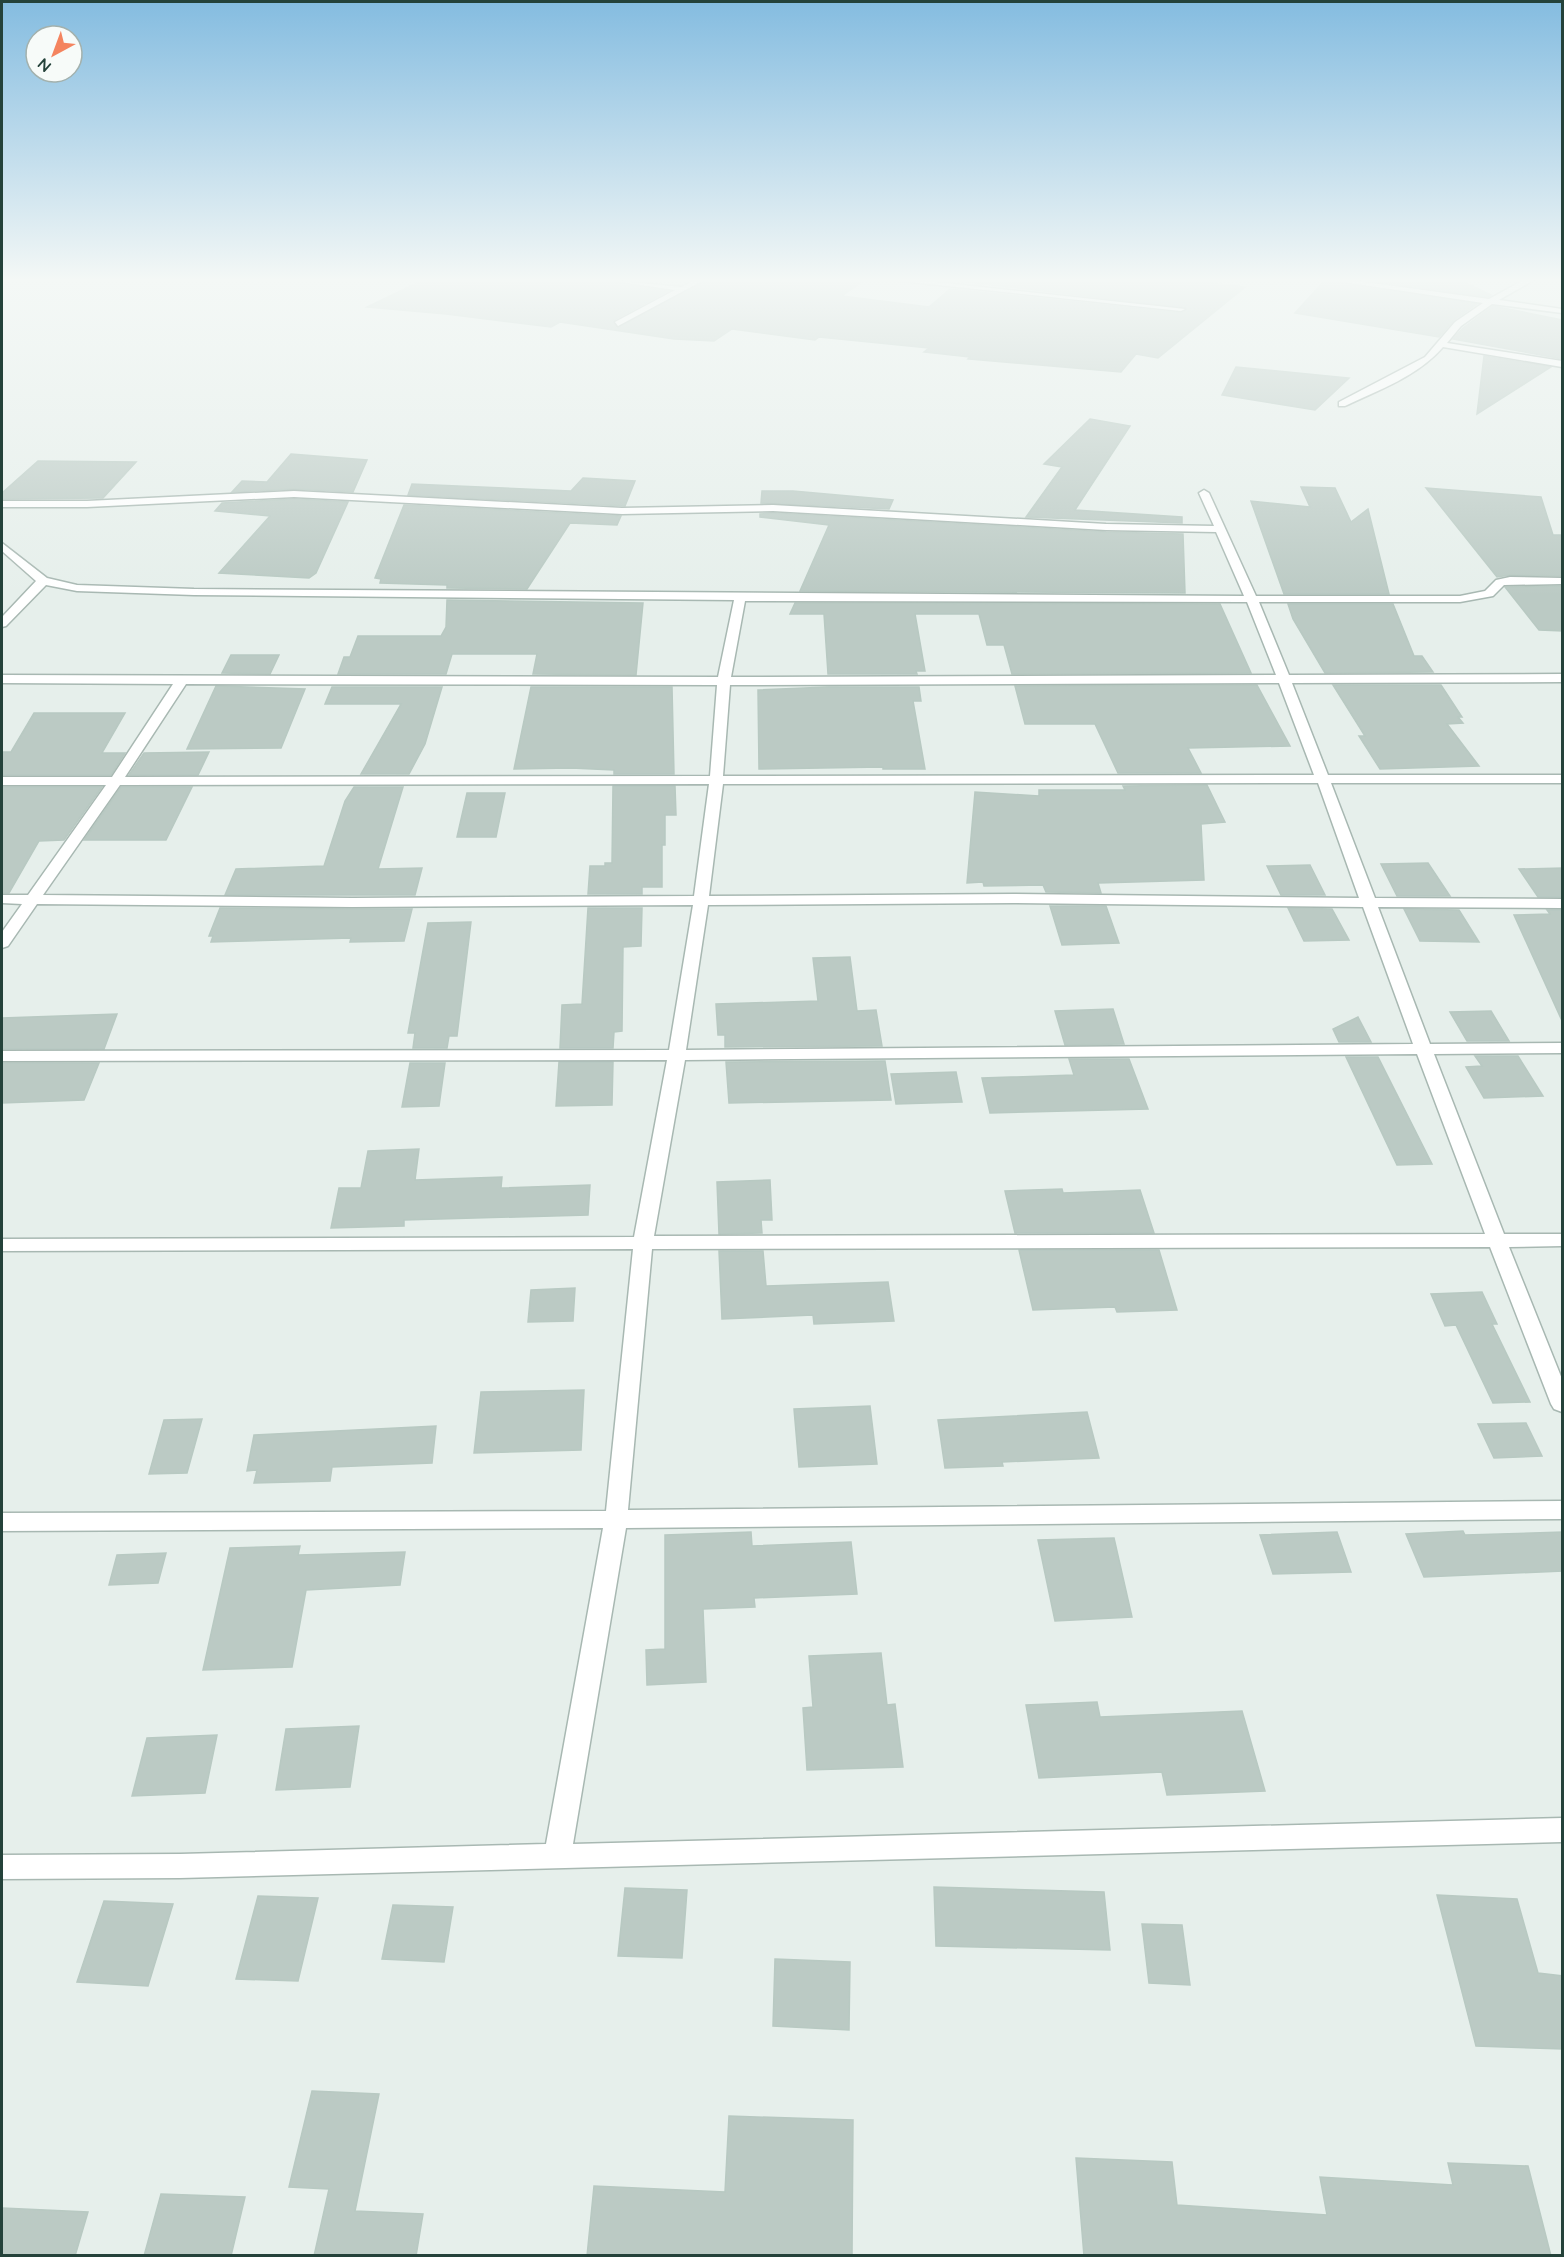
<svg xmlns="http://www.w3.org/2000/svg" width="1564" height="2257" font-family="Quicksand,sans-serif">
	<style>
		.building { fill: #bbcac4; stroke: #b8c9c2; stroke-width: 1.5 }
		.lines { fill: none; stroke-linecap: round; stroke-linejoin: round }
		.street-casing { stroke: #a8b8b2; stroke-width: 3 }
		.street { fill: #fff; fill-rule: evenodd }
	</style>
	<rect width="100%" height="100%" fill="#e6efeb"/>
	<g class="building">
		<path d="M423,280h183l62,11 -54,29 4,8 88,-48h158l-22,16 87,11 21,-18 231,24 6,-5 -237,-28h238l57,7 -87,71 -22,-4 -15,18 -153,-13 2,-2 -46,-5 5,-4 -110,-11 -4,3 -83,-11 -18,12 -40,-2 -114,-17 -9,5 -105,-13 -79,-7z"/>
		<path d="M1366,280h94l31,15 -2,2z"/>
		<path d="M1324,281l6,1 147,22 -23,16 -15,17 -144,-24z"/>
		<path d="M1493,306l70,14v39l-110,-20 10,-11z"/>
		<path d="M1484,356l67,11 -74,47z"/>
		<path d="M1236,367l113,11 -34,32 -93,-15z"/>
		<path d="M1090,419l40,7 -55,84 107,7v6l-156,-6 36,-50 -18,-3z"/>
		<path d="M291,454l76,6 -14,32 -59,-3 -62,3 10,-11 25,1z"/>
		<path d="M38,461l98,1 -33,36 -101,1v-6z"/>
		<path d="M583,478l52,3 -10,25 -217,-11 4,-11 159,7z"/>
		<path d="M1301,487l34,1 16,34 17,-13 21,85h-105l-33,-93 59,6z"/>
		<path d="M1426,488l115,9 12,38h10v41l-53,-1 -13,2z"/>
		<path d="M762,491h31l100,9 -4,9 -128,-6z"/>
		<path d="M294,499l54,3 -32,71 -7,5 -90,-5 51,-57 -55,-5 7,-8z"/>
		<path d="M404,505l217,11 -4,9 -47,-2 -43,66 -80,-1v-3l-67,-2 1,-4 -6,-1z"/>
		<path d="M773,513l333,19 77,2 2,59 -385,-2 29,-66 -69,-8v-3z"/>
		<path d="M1563,586v45l-24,-1 -34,-43z"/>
		<path d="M447,600l196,3 -7,72 -103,-1 4,-20h-85l-6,20h-108l6,-17h6l8,-21h83l5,-9z"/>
		<path d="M795,603l425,1 31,69 -239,1 -8,-29h-17l-8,-31h-64l10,57h-9l1,3h-89l-4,-60h-34z"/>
		<path d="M1288,604h105l21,52h8l11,16 -108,1 -32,-54z"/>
		<path d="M231,655h48l-9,19 -48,-1z"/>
		<path d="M1257,685l33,61 -102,2 13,25h-83l-23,-49h-70l-10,-38z"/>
		<path d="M1333,685h108l21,32h-4l5,6 -16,1 32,42 -99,3 -21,-33h6z"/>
		<path d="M216,686l89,3 -24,59 -94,1z"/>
		<path d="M332,687h110l-17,57 -16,30h-48l40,-70h-76z"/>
		<path d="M531,687h141l2,87h-60v-4l-43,-2 -57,1z"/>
		<path d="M828,687h91l2,14h-8l12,68h-42v-2l-124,2 -1,-79z"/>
		<path d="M34,713h91l-23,40h23l-14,22h-109v-23h9z"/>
		<path d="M209,752l-11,23h-69l15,-22z"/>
		<path d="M1207,785l18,37 -24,2 3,56 -106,3 3,10 -55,-1 -3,-7 -59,1 -1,-4 -16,1 8,-91 64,4v-6h86l-2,-4z"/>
		<path d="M613,786h62l1,29h-11v30h-3v42h-20v7h-54l2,-28h15v-3h7z"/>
		<path d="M2,787h100l-38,53 -25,1 -30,52h-7z"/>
		<path d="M121,787h71l-26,53h-82z"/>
		<path d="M354,787h49l-25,82 44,-1 -7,27h-190l11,-26 88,-3 21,-65z"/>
		<path d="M467,793h38l-9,44h-39z"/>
		<path d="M1428,863l22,33h-53l-16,-32z"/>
		<path d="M1310,865l15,30h-44l-14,-29z"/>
		<path d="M1563,868v29h-25l-19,-28z"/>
		<path d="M1050,906h56l13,37 -57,2z"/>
		<path d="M220,908l132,1h60l-8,32 -54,1 1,-4 -140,4 2,-6h-4z"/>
		<path d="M588,908h54l-1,38 -18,1 -1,84 -8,1 -1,16h-53l2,-43 20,-1z"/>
		<path d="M1288,908l44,1 17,31 -45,1z"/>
		<path d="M1404,909l55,1 20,32 -59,-1z"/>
		<path d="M1547,910h16v113l-49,-108 36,-1z"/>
		<path d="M471,922l-14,114h-8l-2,12h-34l2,-15h-7l20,-110z"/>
		<path d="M850,957l7,54 19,-1 6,36 -157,1v-12h-7l-2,-31 102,-3 -5,-43z"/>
		<path d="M1113,1009l11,35 -59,1 -10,-34z"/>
		<path d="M1491,1011l18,30h-42l-17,-29z"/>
		<path d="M117,1014l-13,35h-102v-31z"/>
		<path d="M1358,1017l13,25h-32l-6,-13z"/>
		<path d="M1475,1056h43l25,40 -59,2 -18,-31 16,-1z"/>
		<path d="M1346,1057h32l54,107 -35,1z"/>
		<path d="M1069,1059h60l19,50 -158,4 -8,-35 92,-3z"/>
		<path d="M885,1061l6,39 -162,3 -3,-41z"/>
		<path d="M559,1062h54l-1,43 -56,1z"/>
		<path d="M2,1063h97l-15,37 -82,3z"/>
		<path d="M410,1063h35l-6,43 -37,1z"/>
		<path d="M956,1072l6,30 -66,2 -5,-30z"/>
		<path d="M419,1149l-4,31 87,-3 -1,11 89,-3 -2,30 -184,5v6l-73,2 8,-40h22l7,-37z"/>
		<path d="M770,1180l2,40h-11l1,13 -43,1 -2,-52z"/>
		<path d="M1062,1189l1,4 77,-3 14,43h-139l-10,-42z"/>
		<path d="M1019,1250h140l18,60 -60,2 -2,-5 -82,3z"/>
		<path d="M719,1251h44l3,35 122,-4 6,39 -80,3 -1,-9 -91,4z"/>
		<path d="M575,1288l-2,33 -45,1 3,-32z"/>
		<path d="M1482,1292l15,32h-5l38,78 -37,1 -37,-78 -11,1 -14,-32z"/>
		<path d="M584,1390l-3,60 -107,3 7,-61z"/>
		<path d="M870,1406l7,58 -78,3 -5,-58z"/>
		<path d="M1087,1412l12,46 -97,4 1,4 -58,2 -7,-48z"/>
		<path d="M202,1419l-15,54 -38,1 15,-54z"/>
		<path d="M1526,1423l16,33 -48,2 -16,-34z"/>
		<path d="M436,1426l-4,37 -100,4 -2,14 -76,2 3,-13 -10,1 7,-36z"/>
		<path d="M1463,1531l2,4 98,-3v39l-139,6 -18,-43z"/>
		<path d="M751,1532l1,14 99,-4 6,52 -103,4 1,9 -52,2 3,73 -59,3 -1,-35 19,-1v-114z"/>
		<path d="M1337,1532l14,40 -78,2 -13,-39z"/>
		<path d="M1114,1538l18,79 -77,4 -17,-81z"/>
		<path d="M300,1546l-2,9 107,-3 -5,33 -94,5 -14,77 -89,3 27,-122z"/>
		<path d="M166,1553l-8,30 -49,2 8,-30z"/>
		<path d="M881,1653l6,52 8,-1 8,63 -96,3 -4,-62 10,-1 -4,-51z"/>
		<path d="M1097,1702l3,15 142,-6 23,80 -98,4 -5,-23 -123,6 -13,-73z"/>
		<path d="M359,1726l-9,61 -74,3 10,-61z"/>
		<path d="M217,1735l-12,58 -73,3 15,-58z"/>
		<path d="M934,1887l170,5 6,58 -174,-4z"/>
		<path d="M625,1888l62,2 -5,68 -64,-2z"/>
		<path d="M1437,1895l80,4 21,74 25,3v73l-87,-3z"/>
		<path d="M258,1896l60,2 -20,83 -62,-2z"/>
		<path d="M104,1901l69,3 -25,82 -71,-4z"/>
		<path d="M393,1905l60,2 -9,55 -62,-3z"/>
		<path d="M1142,1924l40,1 8,60 -41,-2z"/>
		<path d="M775,1959l75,3 -1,68 -76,-4z"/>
		<path d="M312,2091l67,3 -24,117 68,3 -7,42h-102l15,-67 -40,-2z"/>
		<path d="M729,2116l124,4 -1,136h-265l7,-70 131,6z"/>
		<path d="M1076,2158l96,4 5,43 150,10 -7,-38 133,8 -5,-22 80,3 23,90h-467z"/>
		<path d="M161,2194l84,3 -14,59h-87z"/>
		<path d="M2,2208l86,4 -13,44h-73z"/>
	</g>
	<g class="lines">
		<g class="street-casing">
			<g id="street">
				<path d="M608,280l74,7 12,-7h10l-86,46 -3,-4 60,-32z"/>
				<path d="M891,280h26l268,29 -4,2z"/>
				<path d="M1330,280h20l139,19 35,-19h10l-35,20 63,9v4l-70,-9 -31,22 -14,17 115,18v6l-119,-20c-25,29 -64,43 -98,59h-6v-4l86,-45 30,-35 28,-19z"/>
				<path d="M1204,490l5,3 47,103h204l25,-5 11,-11 14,-3 52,1v6l-58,1 -11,11 -33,6h-201l30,73 273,-1v8l-270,1 36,92h234v8h-231l44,115 187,1v9l-184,-1 52,137 132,-1v10l-128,1 70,180h58v12l-53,1 53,132v33l-8,-3 -3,-5 -61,-157 -838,2 -24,261 934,-9v18l-936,9 -53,316 989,-26v24l-1382,36 -178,1v-24l178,-1 366,-10 57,-316 -601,3v-18l604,-2 27,-262 -631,2v-12l632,-2 33,-177 -665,1v-10l667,-1 24,-145 -341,2 -315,-3 -29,42 -6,2v-16l20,-28 -20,-1v-8h26l78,-110h-104v-8h110l61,-93 -171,-1v-8l716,2 16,-77 -540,-5 -117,-4 -31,-6 -40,41 -4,1v-10l34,-36 -34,-30v-8l45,35 30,7 117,4 1050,7 -28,-64 -110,-2 -333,-19 -151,3 -328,-17 -207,10h-85v-6h85l207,-10 328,17 151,-3 333,19 108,2 -15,-33zM745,601l502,1 29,73 -545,2zM1279,683l35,92 -591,1 7,-91zM186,684l531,1 -7,91 -585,1zM1318,783l41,115 -346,-4 -304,2 14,-112zM709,784l-15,112 -342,2 -309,-3 77,-110zM1013,903l350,4 50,137 -727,6 22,-145zM1417,1054l68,180 -831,2 31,-176z"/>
			</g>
		</g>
		<use href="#street" class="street"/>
	</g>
	<linearGradient id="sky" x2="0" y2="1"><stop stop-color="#84bce0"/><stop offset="0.47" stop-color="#f4f8f6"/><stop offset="1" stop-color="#f4f8f6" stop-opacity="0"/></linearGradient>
	<rect width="1564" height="596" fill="url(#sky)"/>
	<rect width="1564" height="2257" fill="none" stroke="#24423a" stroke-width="6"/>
	<g transform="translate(54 54) rotate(221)"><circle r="28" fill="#f7fbf9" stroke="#a3b1ad" stroke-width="1.5"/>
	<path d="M0-4.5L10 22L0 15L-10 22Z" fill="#f4845f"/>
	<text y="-9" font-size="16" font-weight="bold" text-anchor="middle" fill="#24423a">N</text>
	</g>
</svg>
